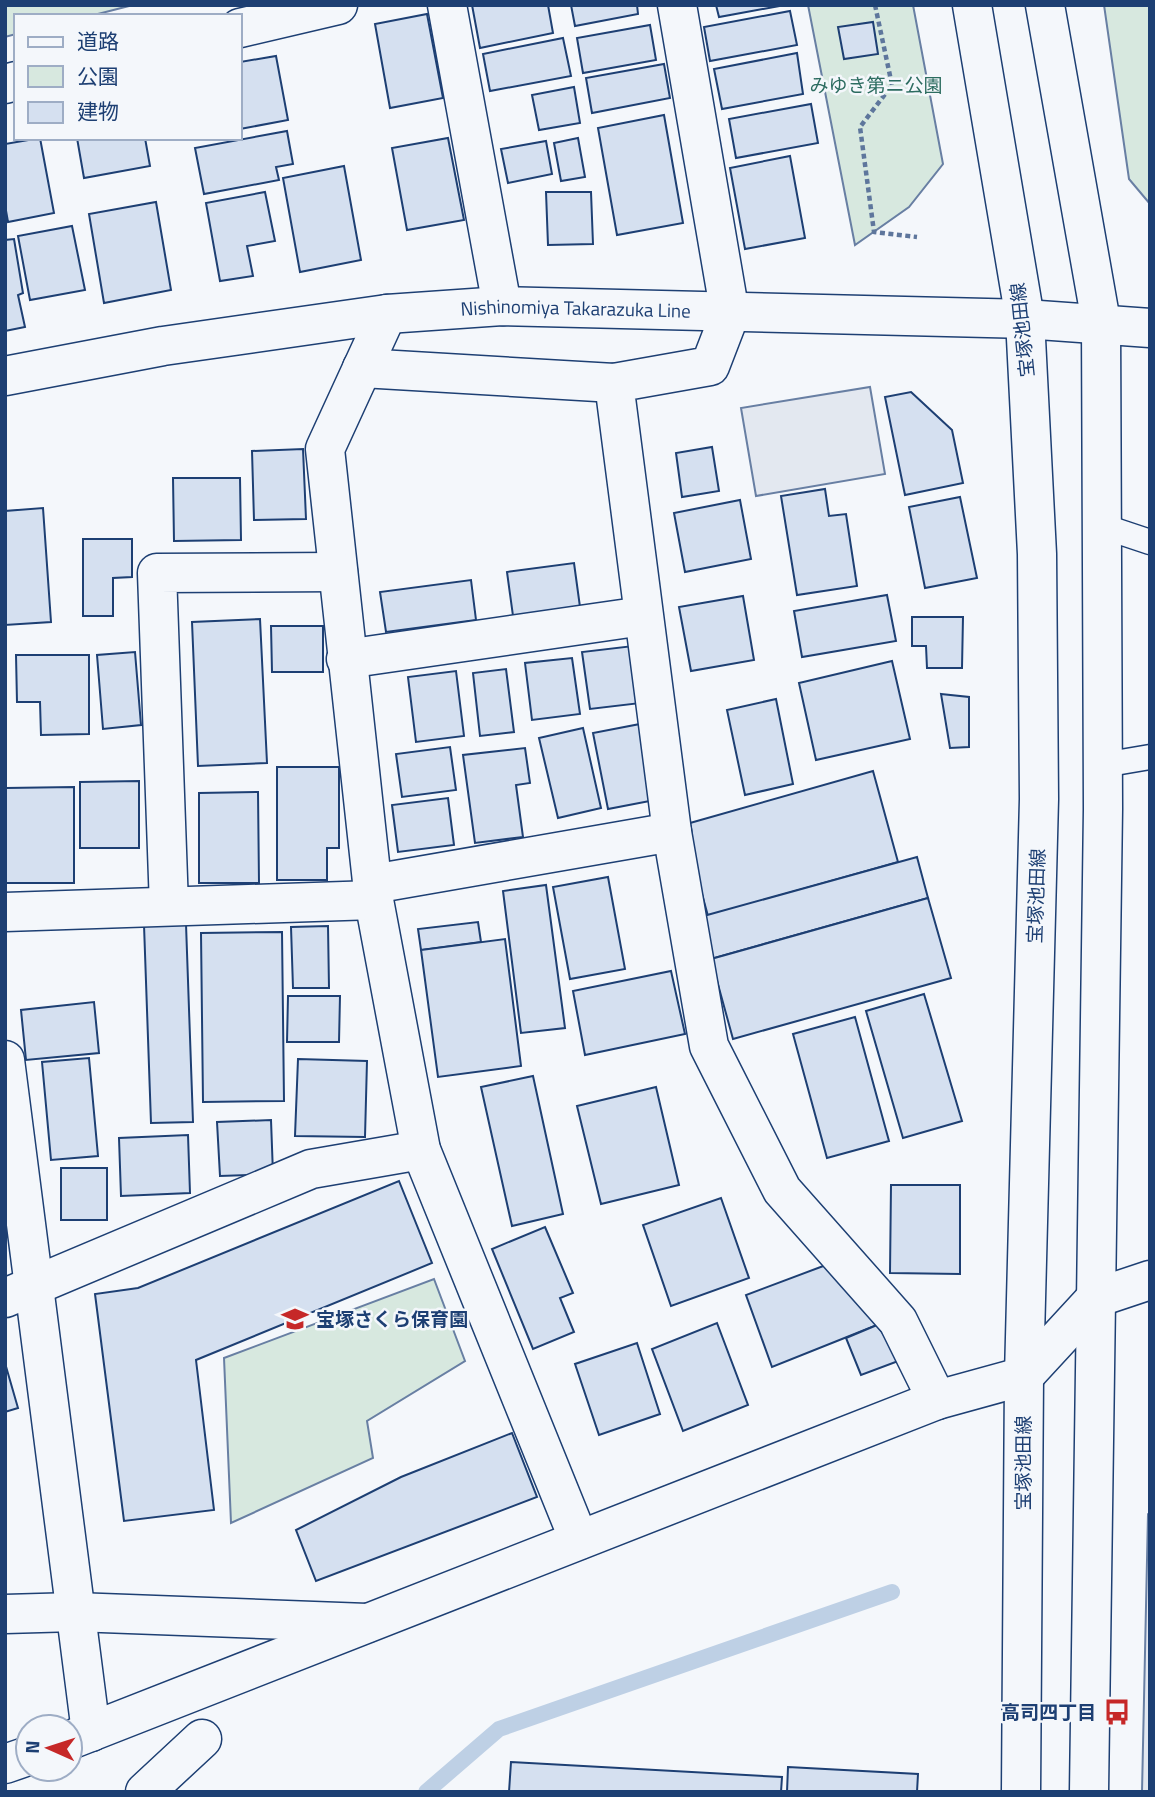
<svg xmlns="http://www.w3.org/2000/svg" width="1155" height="1797" font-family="'Titillium Web','Noto Sans JP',sans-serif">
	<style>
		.green { fill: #d7e8df; stroke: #687fa3; stroke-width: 2 }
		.parking { fill: #e3e8f0; stroke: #687fa3; stroke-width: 2 }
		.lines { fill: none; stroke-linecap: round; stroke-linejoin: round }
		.stream { stroke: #bed0e5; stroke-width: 16 }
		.building { fill: #d5e0f0; stroke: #1d3f73; stroke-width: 2 }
		.lane-casing { stroke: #1d3f73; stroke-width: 27 }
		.street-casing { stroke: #1d3f73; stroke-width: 41 }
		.secondary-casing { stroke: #1d3f73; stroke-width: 41 }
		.path { stroke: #5e769c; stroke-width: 4.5; stroke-dasharray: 5 3.5; stroke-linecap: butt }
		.lane { stroke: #f4f7fb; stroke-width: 24 }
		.street { stroke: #f4f7fb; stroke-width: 38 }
		.secondary { stroke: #f4f7fb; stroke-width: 38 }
		.labels { text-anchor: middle; stroke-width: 5; stroke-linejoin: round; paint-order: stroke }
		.park-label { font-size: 19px; fill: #2c6c60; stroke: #f4f7fb }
		.street-label { font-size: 19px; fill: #1d3f73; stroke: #f4f7fb }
		.poi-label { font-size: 19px; font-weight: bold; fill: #1d3f73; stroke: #f4f7fb; text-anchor: start }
	</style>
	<rect width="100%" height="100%" fill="#f4f7fb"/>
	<g class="green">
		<path d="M5,5h128l-43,11h-74v18l-11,3z"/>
		<path d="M808,5h105l30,159 -34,43 -54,38z"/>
		<path d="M1104,5h46v199l-21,-25z"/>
		<path d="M434,1279l31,82 -98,60 6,37 -142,65 -7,-165z"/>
	</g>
	<g class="parking">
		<path d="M870,387l15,87 -129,22 -15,-88z"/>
		<path d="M1150,1513v279h-8l6,-278z"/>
	</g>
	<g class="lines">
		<path class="stream" d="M426,1792l73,-63 393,-137"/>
	</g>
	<g class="building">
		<path d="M472,5h76l5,28 -73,15z"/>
		<path d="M571,5h66l1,9 -63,12z"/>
		<path d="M716,5h69l-66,12z"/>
		<path d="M790,11l7,34 -87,16 -6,-34z"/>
		<path d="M427,14l16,84 -53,10 -15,-84z"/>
		<path d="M873,22l5,32 -34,5 -6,-32z"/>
		<path d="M650,25l6,35 -73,13 -6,-35z"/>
		<path d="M563,38l8,38 -81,15 -7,-37z"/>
		<path d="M797,53l6,41 -81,15 -8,-40z"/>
		<path d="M276,56l12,64 -48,9v-67z"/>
		<path d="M664,64l6,34 -78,15 -6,-35z"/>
		<path d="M574,87l6,36 -41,7 -7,-35z"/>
		<path d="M811,104l7,39 -82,15 -7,-39z"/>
		<path d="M664,115l19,108 -66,12 -19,-107z"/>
		<path d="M287,131l6,33 -17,3 3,13 -75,14 -9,-46z"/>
		<path d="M40,138l14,75 -46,9 -3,-17v-61z"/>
		<path d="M77,138h68l5,28 -66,12z"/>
		<path d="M448,138l16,82 -57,10 -15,-82z"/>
		<path d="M578,138l7,39 -24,4 -7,-38z"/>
		<path d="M546,141l6,33 -44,9 -7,-34z"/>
		<path d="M790,156l15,82 -60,11 -15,-81z"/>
		<path d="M344,166l17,94 -61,12 -17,-94z"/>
		<path d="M265,192l10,49 -28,5 6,30 -33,5 -14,-78z"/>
		<path d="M546,192h45l2,52 -45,1z"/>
		<path d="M156,202l15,88 -67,13 -15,-89z"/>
		<path d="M72,226l13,64 -55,10 -12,-64z"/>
		<path d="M14,239l9,54 -5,2 7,32 -20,4v-91z"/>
		<path d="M911,392l41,38 11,53 -58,12 -20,-98z"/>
		<path d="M712,447l7,44 -37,6 -6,-44z"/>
		<path d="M303,449l3,70 -52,1 -2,-69z"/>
		<path d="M173,478h67l1,62 -67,1z"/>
		<path d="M825,489l4,27 17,-2 11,72 -60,9 -16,-99z"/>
		<path d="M960,497l17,81 -52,10 -16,-81z"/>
		<path d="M740,500l11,59 -66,13 -11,-59z"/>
		<path d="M43,508l8,114 -46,3v-114z"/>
		<path d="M83,539h49v38l-19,1v38h-30z"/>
		<path d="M574,563l6,44 -67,9 -6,-44z"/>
		<path d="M471,580l5,40 -90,12 -6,-40z"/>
		<path d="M887,595l9,46 -94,16 -8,-46z"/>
		<path d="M743,596l11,64 -63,11 -12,-64z"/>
		<path d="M912,617h51l-1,51h-35l-1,-22h-14z"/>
		<path d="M260,619l7,144 -69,3 -6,-144z"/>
		<path d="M271,626h52v46h-51z"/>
		<path d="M633,646l8,57 -51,6 -8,-57z"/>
		<path d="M135,652l6,73 -38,4 -6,-74z"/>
		<path d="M16,655h73v79l-48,1 -1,-33h-23z"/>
		<path d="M572,658l8,56 -48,6 -7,-57z"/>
		<path d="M892,661l18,78 -94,21 -17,-77z"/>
		<path d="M506,669l8,63 -34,4 -7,-63z"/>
		<path d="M456,671l8,65 -48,6 -8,-65z"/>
		<path d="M941,694l28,3v50l-19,1z"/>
		<path d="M776,699l17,85 -48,11 -18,-85z"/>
		<path d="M640,724l15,76 -47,9 -15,-76z"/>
		<path d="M583,728l18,80 -43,10 -19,-80z"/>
		<path d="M450,747l6,43 -54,7 -6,-43z"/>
		<path d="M525,748l5,35 -14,2 7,52 -48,6 -12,-88z"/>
		<path d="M277,767h62v81h-12v32h-50z"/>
		<path d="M873,771l25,91 -190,54 -25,-91z"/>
		<path d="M139,781v67h-59v-66z"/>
		<path d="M74,787v96h-68v-95z"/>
		<path d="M258,792l1,91h-60v-90z"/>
		<path d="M448,798l6,47 -56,7 -6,-47z"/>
		<path d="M917,857l11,41 -217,61 -11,-42z"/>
		<path d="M608,877l17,92 -55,10 -17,-92z"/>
		<path d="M546,885l19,143 -44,5 -18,-142z"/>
		<path d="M928,898l23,80 -218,61 -22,-80z"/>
		<path d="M478,922l3,20 -60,8 -3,-21z"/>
		<path d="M186,924l7,198 -42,1 -7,-198z"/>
		<path d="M328,926l1,62h-36l-2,-61z"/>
		<path d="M282,932l2,169 -81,1 -2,-169z"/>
		<path d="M505,939l16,127 -83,11 -17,-127z"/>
		<path d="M671,971l14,63 -100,21 -12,-64z"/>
		<path d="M924,994l38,127 -59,17 -37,-127z"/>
		<path d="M288,996h52l-1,46h-52z"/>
		<path d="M94,1002l5,51 -73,7 -5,-50z"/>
		<path d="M855,1017l34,124 -62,17 -34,-124z"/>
		<path d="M89,1058l9,98 -47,4 -9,-98z"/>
		<path d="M298,1059l69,2 -2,76 -70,-1z"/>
		<path d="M533,1076l30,138 -51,12 -31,-139z"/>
		<path d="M656,1087l23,98 -78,19 -24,-98z"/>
		<path d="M271,1120l2,54 -53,2 -3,-54z"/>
		<path d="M188,1135l2,58 -69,3 -2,-58z"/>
		<rect x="61" y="1168" width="46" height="52"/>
		<path d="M399,1181l33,82 -236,97 18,150 -90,11 -29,-227 43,-6z"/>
		<path d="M891,1185h69v89l-70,-1z"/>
		<path d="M721,1198l28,80 -78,28 -28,-81z"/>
		<path d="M545,1227l28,66 -13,5 14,34 -41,17 -41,-100z"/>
		<path d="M826,1265l51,60 -105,42 -26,-72z"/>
		<path d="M717,1323l31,82 -65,26 -31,-82z"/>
		<path d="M877,1325l24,35 -40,15 -15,-37z"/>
		<path d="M637,1343l23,71 -61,21 -24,-71z"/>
		<path d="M5,1363l13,45 -13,4z"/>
		<path d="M512,1433l25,64 -221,84 -20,-51 105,-53z"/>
		<path d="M511,1762l271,15 -1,15h-272z"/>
		<path d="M788,1767l130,7 -1,18h-130z"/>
	</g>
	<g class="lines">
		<g class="lane-casing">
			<g id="lane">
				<path d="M1102,526l48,16"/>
				<path d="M1103,765l47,-8"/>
			</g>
		</g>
		<g class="street-casing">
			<g id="street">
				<path d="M447,5l55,301"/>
				<path d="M677,5l53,309 -20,52 -96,17 58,449 37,214 73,144 116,131 39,79"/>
				<path d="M240,28l98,-23"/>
				<path d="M5,84l11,-3"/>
				<path d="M387,314l-62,135 49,451 47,250 158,390"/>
				<path d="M362,368l252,15"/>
				<path d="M346,659l297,-43"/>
				<path d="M373,884l299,-52"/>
				<path d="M169,906l-12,-333 181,-1"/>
				<path d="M5,912l369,-12"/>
				<path d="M5,1060l86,672"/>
				<path d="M5,1298l306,-129 110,-19"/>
				<path d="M1096,1298l54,-18"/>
				<path d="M5,1614l70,-2 292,11"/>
				<path d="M145,1792l57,-53"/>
			</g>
		</g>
		<g class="secondary-casing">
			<g id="secondary">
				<path d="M972,5l53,314 12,235 2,245 -15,577 -3,416"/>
				<path d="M1045,5l56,317 2,487 -14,983"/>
				<path id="s1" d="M5,376l158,-30 224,-32 115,-8 523,13 125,9"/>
				<path d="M70,1740l867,-340 87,-24 72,-78"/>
				<path d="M5,1764l23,-8"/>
			</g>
		</g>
		<path class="path" d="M875,5l17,80 -32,42 14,105 43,5"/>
		<use href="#lane" class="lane"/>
		<use href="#street" class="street"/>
		<use href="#secondary" class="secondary"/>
	</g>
	<defs>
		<g id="school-bare" transform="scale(2.1)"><path d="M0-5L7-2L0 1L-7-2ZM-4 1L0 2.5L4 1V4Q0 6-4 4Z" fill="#c62828" stroke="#f4f7fb" stroke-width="2.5" paint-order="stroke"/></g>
		<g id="bus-bare" transform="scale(2.1)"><path d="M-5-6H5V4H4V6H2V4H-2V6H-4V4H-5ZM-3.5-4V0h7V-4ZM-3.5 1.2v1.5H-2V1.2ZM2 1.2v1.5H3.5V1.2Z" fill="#c62828" stroke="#f4f7fb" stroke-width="2.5" paint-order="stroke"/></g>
	</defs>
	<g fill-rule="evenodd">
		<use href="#school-bare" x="295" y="1319"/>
		<use href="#bus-bare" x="1117" y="1712"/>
	</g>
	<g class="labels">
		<g class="park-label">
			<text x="876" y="92">みゆき第ニ公園</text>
		</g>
		<g class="street-label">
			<text dy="7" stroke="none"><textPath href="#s1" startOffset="576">Nishinomiya Takarazuka Line</textPath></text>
			<text transform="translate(1022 330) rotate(-96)" y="7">宝塚池田線</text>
			<text transform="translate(1036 896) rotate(-88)" y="7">宝塚池田線</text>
			<text transform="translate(1023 1463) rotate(-90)" y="7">宝塚池田線</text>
		</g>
		<g class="poi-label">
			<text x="316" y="1326">宝塚さくら保育園</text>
			<text x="1096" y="1719" text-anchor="end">高司四丁目</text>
		</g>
	</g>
	<rect width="1155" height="1797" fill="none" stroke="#1d3f73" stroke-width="14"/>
	<rect x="14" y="14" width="228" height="126" fill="#f4f7fb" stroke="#9eadc5" stroke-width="2"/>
	<rect x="28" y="37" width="35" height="10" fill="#f4f7fb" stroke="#9eadc5" stroke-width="2"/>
	<text x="77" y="49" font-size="21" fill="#1d3f73">道路</text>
	<rect x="28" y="66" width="35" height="21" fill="#d7e8df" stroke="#9eadc5" stroke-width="2"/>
	<text x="77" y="84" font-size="21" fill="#1d3f73">公園</text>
	<rect x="28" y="102" width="35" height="21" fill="#d5e0f0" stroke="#9eadc5" stroke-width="2"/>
	<text x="77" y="119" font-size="21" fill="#1d3f73">建物</text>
	<g transform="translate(49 1748) rotate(273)"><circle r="33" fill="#f4f7fb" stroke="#9eadc5" stroke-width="2"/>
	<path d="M0-5L12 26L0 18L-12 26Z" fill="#c62828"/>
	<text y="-10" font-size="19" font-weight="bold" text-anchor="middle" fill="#1d3f73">N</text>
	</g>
</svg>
